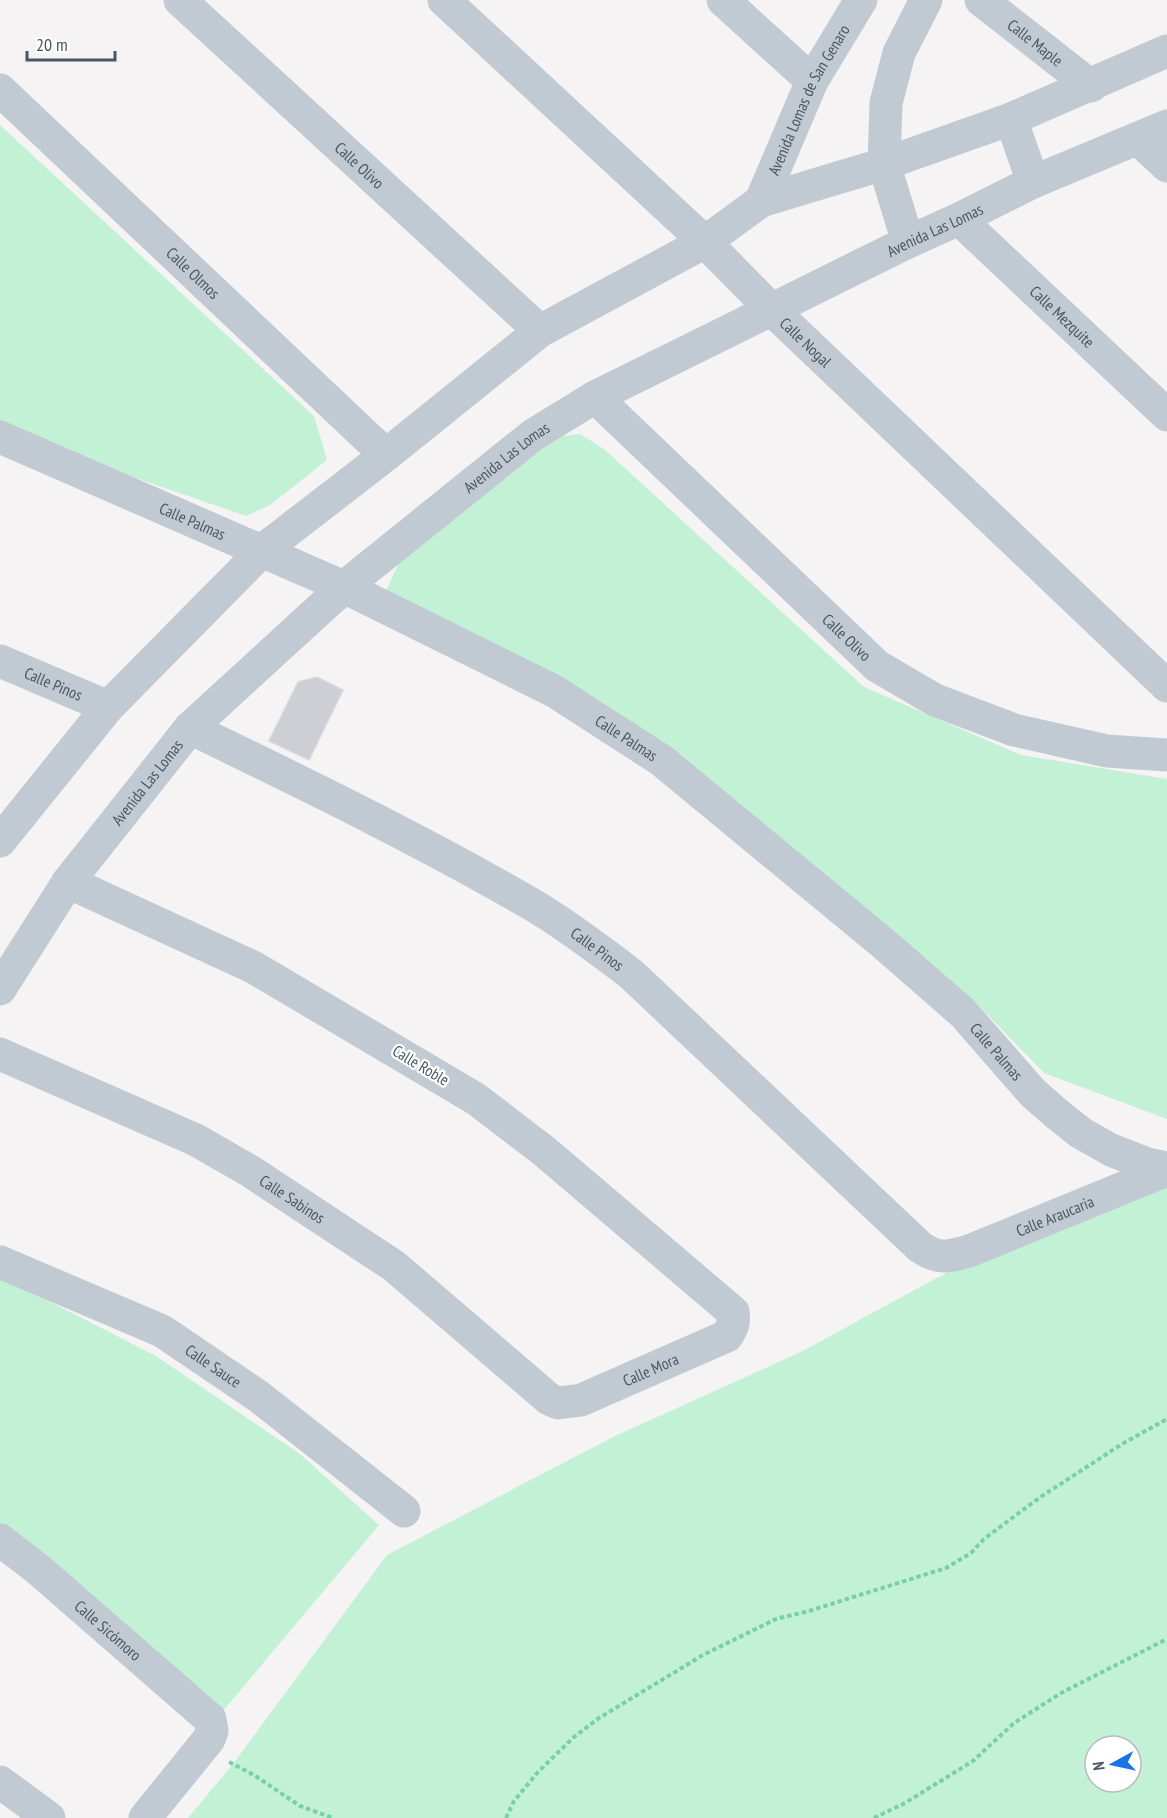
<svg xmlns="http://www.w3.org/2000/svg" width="1167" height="1818" font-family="'PT Sans Narrow',sans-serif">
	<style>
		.green { fill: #c3f1d5; fill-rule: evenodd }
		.building { fill: #cdcfd5; stroke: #d7d9de; stroke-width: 1.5 }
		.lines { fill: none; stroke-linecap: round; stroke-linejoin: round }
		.path { stroke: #7ad0a6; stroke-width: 4; stroke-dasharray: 4.5 3; stroke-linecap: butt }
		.street { stroke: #c1cad2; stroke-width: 33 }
		.labels { text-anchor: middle; stroke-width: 4.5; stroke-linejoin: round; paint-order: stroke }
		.street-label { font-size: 16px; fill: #4a5661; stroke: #fff }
	</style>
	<rect width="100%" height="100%" fill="#f5f3f3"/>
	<g class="green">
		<path d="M0,125l314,291 13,44 -57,45 -24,11 -246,-85z"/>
		<path d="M580,434l24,15 260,238 157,68 146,24v340l-123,-46 -67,-69 -352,-283 -239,-130 19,-42 137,-111z"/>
		<path d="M1167,1159v659h-979l45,-54 154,-209 228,-119 188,-85 126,-69zM1095,1746h36v36h-36z"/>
		<path d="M0,1276l156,80 144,98 79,71 -156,186 -223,-175z"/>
	</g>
	<path class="building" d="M317,677l26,13 -34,70 -40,-19 29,-59z"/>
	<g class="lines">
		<g class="path">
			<path d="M229,1762l25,13 46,31 33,12"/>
			<path d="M506,1818l8,-17 24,-29 36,-35 25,-19 104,-63 73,-36 33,-8 137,-43 25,-15 13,-14 55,-41 83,-54 45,-25"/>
			<path d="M874,1818l31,-15 68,-42 41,-38 47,-30 106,-54"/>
		</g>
		<g class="street">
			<path id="s1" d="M180,0l360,331"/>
			<path id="s2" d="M444,0l261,242 66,67 396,377"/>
			<path d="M723,0l89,81"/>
			<path id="s3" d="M981,0l110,86"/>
			<path id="s4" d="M0,90l386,365"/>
			<path d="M1011,119l22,63"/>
			<path d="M1138,139l29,27"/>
			<path id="s5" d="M761,201l51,-120 49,-81"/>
			<path id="s6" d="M959,219l208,196"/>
			<path d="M908,242l-24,-78 2,-61 13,-50 27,-53"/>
			<path id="s7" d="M595,397l282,269 58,34 79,30 93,21 60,4"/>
			<path id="s8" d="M0,437l344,150 210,104 107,69 223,184 79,69 70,80 24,21 24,19 30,17 36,14 20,4"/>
			<path id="s9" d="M0,661l108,46"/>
			<path id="s10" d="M190,728c117,57 235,114 348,180 32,20 63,43 93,66l289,273c19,13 28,10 49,4l198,-81"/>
			<path d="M0,841l108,-134 155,-157 123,-95 154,-124 165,-89 56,-41 123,-37 127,-45 156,-68"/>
			<path id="s11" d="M0,989l68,-107 122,-154 154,-141 189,-152 62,-38 313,-155 51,-23 74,-37 134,-56"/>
			<path id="s12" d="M0,1054l196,86 54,31 144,95 155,133 9,4 23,-3 146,-64c5,-8 8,-14 6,-24l-189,-161 -68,-52 -223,-132 -185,-85"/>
			<path id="s13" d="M0,1262l162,69 96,65 146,115"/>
			<path id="s14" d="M0,1540l39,30 171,149 2,12 -3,8 -64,79"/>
			<path d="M0,1782l49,36"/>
		</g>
	</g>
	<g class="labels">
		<g class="street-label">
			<text dy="6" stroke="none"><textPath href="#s3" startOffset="69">Calle Maple</textPath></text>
			<text dy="6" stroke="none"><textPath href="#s5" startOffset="112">Avenida Lomas de San Genaro</textPath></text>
			<text dy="6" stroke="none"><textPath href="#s1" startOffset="244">Calle Olivo</textPath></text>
			<text dy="6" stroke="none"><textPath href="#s11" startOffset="1226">Avenida Las Lomas</textPath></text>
			<text dy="6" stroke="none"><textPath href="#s4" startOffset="266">Calle Olmos</textPath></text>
			<text dy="6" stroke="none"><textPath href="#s6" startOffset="142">Calle Mezquite</textPath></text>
			<text dy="6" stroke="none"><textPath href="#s2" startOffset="498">Calle Nogal</textPath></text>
			<text dy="6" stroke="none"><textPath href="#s11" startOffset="740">Avenida Las Lomas</textPath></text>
			<text dy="6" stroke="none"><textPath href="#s8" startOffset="210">Calle Palmas</textPath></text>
			<text dy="6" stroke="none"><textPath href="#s7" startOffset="348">Calle Olivo</textPath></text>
			<text dy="6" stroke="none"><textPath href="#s9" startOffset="58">Calle Pinos</textPath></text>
			<text dy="6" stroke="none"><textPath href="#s8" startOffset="696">Calle Palmas</textPath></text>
			<text dy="6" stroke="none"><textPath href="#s11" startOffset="254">Avenida Las Lomas</textPath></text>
			<text dy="6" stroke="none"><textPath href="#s10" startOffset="464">Calle Pinos</textPath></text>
			<text dy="6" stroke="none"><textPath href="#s8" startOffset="1182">Calle Palmas</textPath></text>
			<text transform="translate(421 1065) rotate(31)" y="6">Calle Roble</text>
			<text dy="6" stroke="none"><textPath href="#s12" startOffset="327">Calle Sabinos</textPath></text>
			<text dy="6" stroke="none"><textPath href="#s10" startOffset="1048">Calle Araucaria</textPath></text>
			<text dy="6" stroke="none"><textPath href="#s13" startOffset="238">Calle Sauce</textPath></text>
			<text dy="6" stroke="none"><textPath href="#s12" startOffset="762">Calle Mora</textPath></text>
			<text dy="6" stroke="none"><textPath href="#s14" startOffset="141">Calle Sicómoro</textPath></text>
		</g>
	</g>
	<g transform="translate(1113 1764) rotate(262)"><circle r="28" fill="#ffffff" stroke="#b7bbc0" stroke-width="1.5"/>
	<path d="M0-4.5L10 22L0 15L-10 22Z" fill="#1a73e8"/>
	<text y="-9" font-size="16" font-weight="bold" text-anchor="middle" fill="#4a5661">N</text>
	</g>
	<path d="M27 51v9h88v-9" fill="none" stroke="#4a5661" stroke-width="3"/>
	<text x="36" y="51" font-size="18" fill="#4a5661" stroke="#ffffff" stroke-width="4.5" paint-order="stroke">20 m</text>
</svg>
